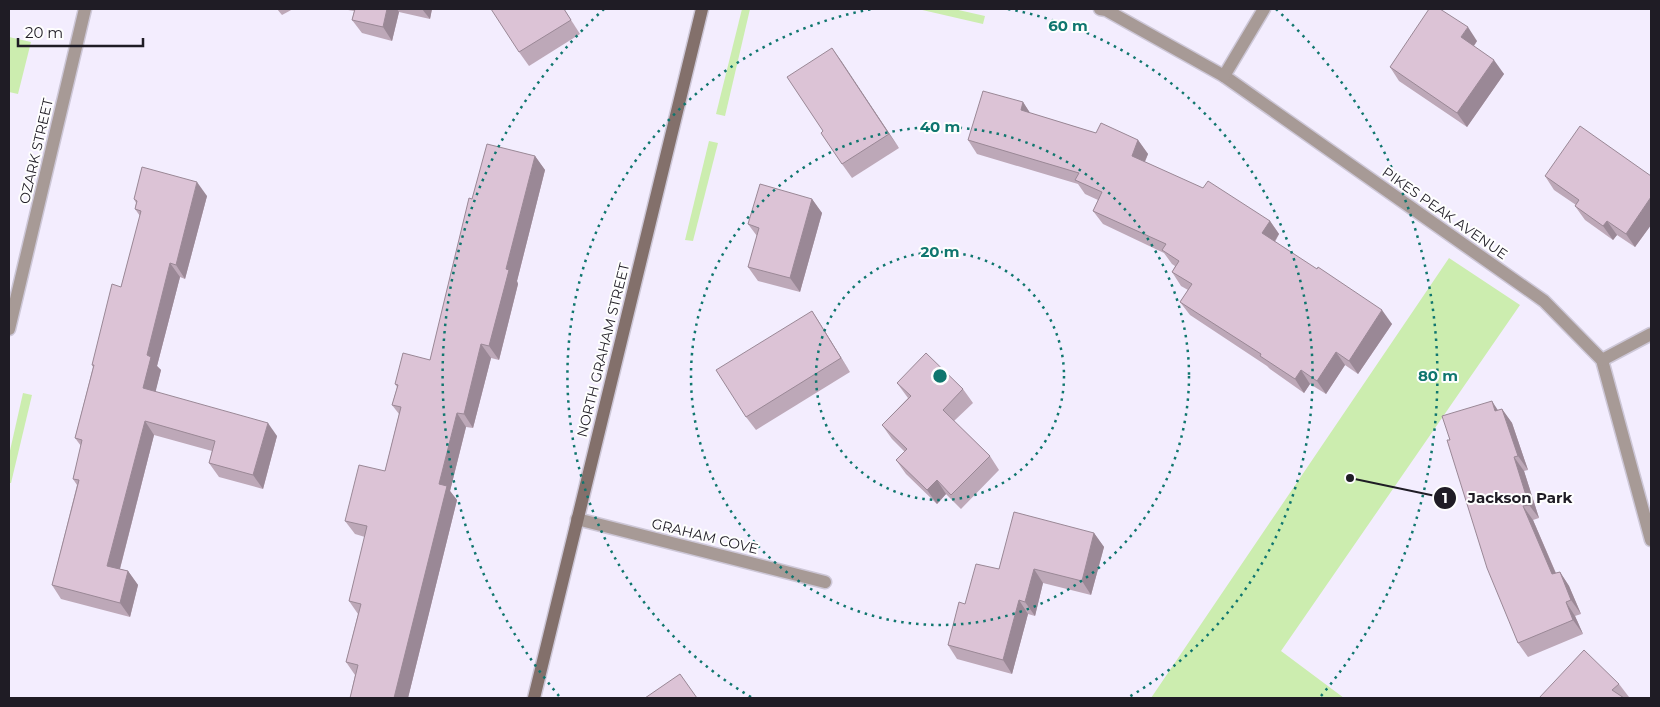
<svg xmlns="http://www.w3.org/2000/svg" width="1660" height="707" font-family="Montserrat,sans-serif">
	<style>
		.green { fill: #ccedaf }
		.lines { fill: none; stroke-linecap: round; stroke-linejoin: round }
		.street-casing { stroke: #cdc7d7; stroke-width: 15 }
		.secondary-casing { stroke: #cdc7d7; stroke-width: 15 }
		.street { stroke: #a79a96; stroke-width: 12 }
		.secondary { stroke: #83706b; stroke-width: 12 }
		.wall { fill: #bda8b8 }
		.shaded-wall { fill: #9a8896 }
		.building { fill: #dcc3d6; stroke: #9a8896 }
		.ring { fill: none; stroke: #0f766e; stroke-width: 2.5; stroke-dasharray: 2.5 5 }
		.labels { text-anchor: middle; stroke-width: 4; stroke-linejoin: round; paint-order: stroke }
		.street-label { font-size: 14px; fill: #1f1c25; stroke: #fefefe }
		.centre { fill: #0f766e; stroke: #fefefe; stroke-width: 2.5 }
		.ring-label { font-size: 15px; text-anchor: middle; font-weight: bold; fill: #0f766e; stroke: #fefefe; stroke-width: 4; stroke-linejoin: round; paint-order: stroke }
		.leader { fill: none; stroke: #1f1c25; stroke-width: 2 }
		.callout-dot { fill: #1f1c25; stroke: #fefefe; stroke-width: 2 }
		.mark-label { font-size: 15px; text-anchor: middle; font-weight: bold; fill: #fff }
		.callout-label { font-size: 15px; text-anchor: middle; font-weight: bold; fill: #1f1c25; stroke: #fefefe; stroke-width: 4; stroke-linejoin: round; paint-order: stroke }
	</style>
	<rect width="100%" height="100%" fill="#f3edfe"/>
	<g class="green">
		<path d="M742,9h8l-25,107 -9,-2z"/>
		<path d="M918,9h36l31,7 -2,8z"/>
		<path d="M9,37l22,5 -13,52 -9,-2z"/>
		<path d="M709,141l9,2 -25,98 -8,-1z"/>
		<path d="M1449,258l71,47 -239,346 63,47h-193z"/>
		<path d="M23,393l9,2 -21,88h-2v-28z"/>
	</g>
	<g class="lines">
		<g class="street-casing">
			<g id="street">
				<path d="M1100,9l6,1 118,66 320,225 58,59 49,180"/>
				<path d="M1224,76l40,-67"/>
				<path d="M9,329l76,-320"/>
				<path d="M1602,360l49,-26"/>
				<path d="M577,519l248,63"/>
			</g>
		</g>
		<g class="secondary-casing">
			<path id="secondary" d="M534,698l168,-689"/>
		</g>
		<use href="#street" class="street"/>
		<use href="#secondary" class="secondary"/>
	</g>
	<g class="wall">
		<path d="M277,9h16l-11,6z"/>
		<path d="M342,9h90l-2,10 -31,-7 -7,29 -30,-8 -10,-13 2,-9z"/>
		<path d="M564,9l16,25 -51,32 -10,-14z"/>
		<path d="M1477,41l-3,5 30,28 -37,53 -68,-46 -9,-14z"/>
		<path d="M832,48l67,100 -47,30 -10,-14 -19,-33z"/>
		<path d="M1023,102l7,11 66,20 42,7 10,14 -3,8 125,59 9,13 -4,8 117,82 -34,50 -13,-9 -19,29 -16,-10 -6,9 -34,-24 -3,-3 -77,-51 -10,-13 8,-12 -7,-4 -9,-14 3,-6 -3,-2 -8,-11 -61,-29 -10,-13 5,-11 -13,-6 -7,-10 -101,-30 -9,-14z"/>
		<path d="M535,156l10,14 -28,111 1,3 -19,76 -8,-2 -18,70 -7,-1 -16,64 7,9 -49,198h-58l5,-23 -9,-13 12,-48 -9,-13 16,-64 -10,-3 -10,-13 40,-50 14,-57 -7,-9 5,-18 -2,-3 35,-24 42,-161z"/>
		<path d="M1545,176h106v49l-16,22 -18,-12 -4,5 -28,-20 -10,-14 1,-1 -22,-15z"/>
		<path d="M207,196l-22,83 -5,-2 -23,89 4,4 -6,22 122,44 -14,53 -44,-12 -10,-14 3,-12 -58,-16 -34,134 8,2 10,14 -8,32 -69,-18 -9,-14 25,-100 -4,-6 8,-33 -6,-8 18,-71 -1,-2 29,-78 19,-71 -5,-7 1,-6 -2,-4z"/>
		<path d="M812,199l10,14 -22,79 -42,-11 -10,-14 9,-31 -9,-12z"/>
		<path d="M812,311l9,14 29,47 -94,58 -10,-13z"/>
		<path d="M897,383l66,6 10,14 -19,18 36,35 9,14 -38,39 -15,-15 -9,10 -31,-30 -10,-14 9,-8 -13,-13 -10,-14 26,-27z"/>
		<path d="M1502,409l10,14 16,47 -4,1 15,47 -6,2 23,53 4,-1 9,14 12,28 -6,2 8,18 -55,23 -10,-14 -68,-203 48,-30z"/>
		<path d="M1094,533l10,14 -13,48 -48,-12 -8,33 -7,-2 -16,60 -55,-15 -9,-14 17,-41 34,-35z"/>
		<path d="M1619,684l10,13 -1,1h-89z"/>
	</g>
	<g class="shaded-wall">
		<path d="M387,9h10l2,3 -7,29 -9,-14z"/>
		<path d="M422,9h10l-2,10z"/>
		<path d="M1468,27l9,14 -7,10 -9,-14z"/>
		<path d="M832,48l10,14 57,86 -10,-14z"/>
		<path d="M1494,60l10,14 -37,53 -10,-14z"/>
		<path d="M1023,102l9,14 -11,-6z"/>
		<path d="M1138,140l10,14 -7,16 -9,-14z"/>
		<path d="M535,156l10,14 -28,111 1,3 -19,76 -10,-14 17,-77z"/>
		<path d="M197,182l10,14 -22,83 -9,-14z"/>
		<path d="M1651,197v28l-16,22 -9,-13z"/>
		<path d="M812,199l10,14 -22,79 -10,-14z"/>
		<path d="M1270,221l9,13 -8,13 -9,-14z"/>
		<path d="M1607,221l10,14 -4,5 -10,-14z"/>
		<path d="M170,263l10,14 -23,89 4,4 -8,32 -10,-14 4,-33z"/>
		<path d="M1382,310l10,14 -34,50 -9,-13z"/>
		<path d="M812,311l9,14 29,47 -9,-14z"/>
		<path d="M481,344l10,14 -18,70 -9,-14z"/>
		<path d="M1336,352l9,13 -19,29 -9,-13z"/>
		<path d="M1301,370l9,14 -6,9 -9,-14z"/>
		<path d="M1492,401l9,14 -6,-4z"/>
		<path d="M1502,409l10,14 16,47 -10,-14z"/>
		<path d="M457,413l9,14 -16,64 7,9 -49,198h-14l45,-214z"/>
		<path d="M145,421l9,14 -37,145 -10,-14z"/>
		<path d="M268,423l9,13 -14,53 -10,-14z"/>
		<path d="M1514,457l10,14 15,47 -10,-13z"/>
		<path d="M937,480l9,14 -9,10 -10,-14z"/>
		<path d="M1523,506l10,14 29,68 -10,-14z"/>
		<path d="M1094,533l10,14 -13,48 -9,-14z"/>
		<path d="M1034,569l9,14 -8,33 -10,-14z"/>
		<path d="M128,571l10,14 -8,32 -10,-14z"/>
		<path d="M1560,572l9,14 12,28 -10,-14z"/>
		<path d="M1019,600l9,14 -16,60 -9,-14z"/>
		<path d="M1566,602l9,14 8,18 -10,-14z"/>
	</g>
	<g class="building">
		<path d="M355,9h32l-4,18 -31,-7z"/>
		<path d="M491,9h73l7,11 -52,32z"/>
		<path d="M1429,9h11l28,18 -7,10 33,23 -37,53 -67,-46z"/>
		<path d="M832,48l57,86 -47,30 -21,-31 2,-2 -36,-54z"/>
		<path d="M983,91l40,11 -2,8 75,23 5,-10 37,17 -6,16 71,32 5,-7 62,40 -8,12 55,36 1,-2 64,43 -33,51 -13,-9 -19,29 -16,-11 -6,9 -35,-23 1,-2 -81,-52 12,-18 -20,-12 7,-11 -17,-11 4,-6 -73,-33 9,-19 -27,-12 4,-7 -111,-33z"/>
		<path d="M1580,126l71,50v21l-25,37 -19,-13 -4,5 -28,-20 4,-6 -34,-24z"/>
		<path d="M487,144l48,12 -29,113 3,1 -20,76 -8,-2 -17,70 -7,-1 -18,71 8,2 -53,212h-44l8,-33 -12,-3 15,-58 -12,-3 18,-75 -22,-5 14,-56 26,6 16,-64 -9,-2 6,-20 -3,-1 8,-31 27,7 39,-162 3,1z"/>
		<path d="M142,167l55,15 -21,83 -6,-2 -23,92 4,2 -8,31 125,35 -15,52 -44,-12 6,-22 -70,-20 -38,145 21,5 -8,32 -68,-18 27,-105 -6,-1 9,-39 -7,-2 19,-73h-2l20,-81 9,3 20,-76 -6,-2 2,-8 -3,-2z"/>
		<path d="M760,184l52,15 -22,79 -42,-11 11,-39 -11,-4z"/>
		<path d="M812,311l29,47 -95,59 -30,-47z"/>
		<path d="M926,353l37,36 -20,21 47,46 -39,39 -14,-15 -10,10 -31,-30 11,-11 -25,-24 29,-29 -14,-13z"/>
		<path d="M1492,401l3,10 7,-2 16,47 -4,1 15,48 -6,1 29,68 8,-2 11,28 -5,2 7,18 -55,23 -31,-75 -40,-128h3l-8,-24z"/>
		<path d="M1014,512l80,21 -12,48 -48,-12 -9,33 -6,-2 -16,60 -55,-15 11,-43 6,2 11,-40 23,5z"/>
		<path d="M1584,650l35,34 -7,6 12,8h-85z"/>
		<path d="M680,674l17,24h-52z"/>
	</g>
	<g class="ring">
		<circle cx="940" cy="376" r="124"/>
		<circle cx="940" cy="376" r="249"/>
		<path d="M751 697A373 373 0 0 1 872 9M1008 9A373 373 0 0 1 1129 697"/>
		<path d="M559 696A498 498 0 0 1 604 9M1276 9A498 498 0 0 1 1321 696"/>
	</g>
	<g class="labels">
		<g class="street-label">
			<text transform="translate(36 151) rotate(-77)" y="5">OZARK STREET</text>
			<text transform="translate(1445 213) rotate(35)" y="5">PIKES PEAK AVENUE</text>
			<text transform="translate(603 350) rotate(-76)" y="5">NORTH GRAHAM STREET</text>
			<text transform="translate(705 536) rotate(14)" y="5">GRAHAM COVE</text>
		</g>
	</g>
	<circle cx="940" cy="376" r="8" class="centre"/>
	<g class="ring-label">
		<text x="1068" y="31">60 m</text>
		<text x="940" y="132">40 m</text>
		<text x="940" y="257">20 m</text>
		<text x="1438" y="381">80 m</text>
	</g>
	<path class="leader" d="M1350 478L1445 498"/>
	<g class="callout-dot">
		<circle cx="1350" cy="478" r="5"/>
		<circle cx="1445" cy="498" r="12"/>
	</g>
	<g class="mark-label">
		<text x="1445" y="503">1</text>
	</g>
	<g class="callout-label">
		<text x="1520" y="503">Jackson Park</text>
	</g>
	<rect width="1660" height="707" fill="none" stroke="#1f1c25" stroke-width="20"/>
	<path d="M18 38v8h125v-8" fill="none" stroke="#1f1c25" stroke-width="2.5"/>
	<text x="25" y="38" font-size="15" fill="#1f1c25" stroke="#fefefe" stroke-width="4" paint-order="stroke">20 m</text>
</svg>
